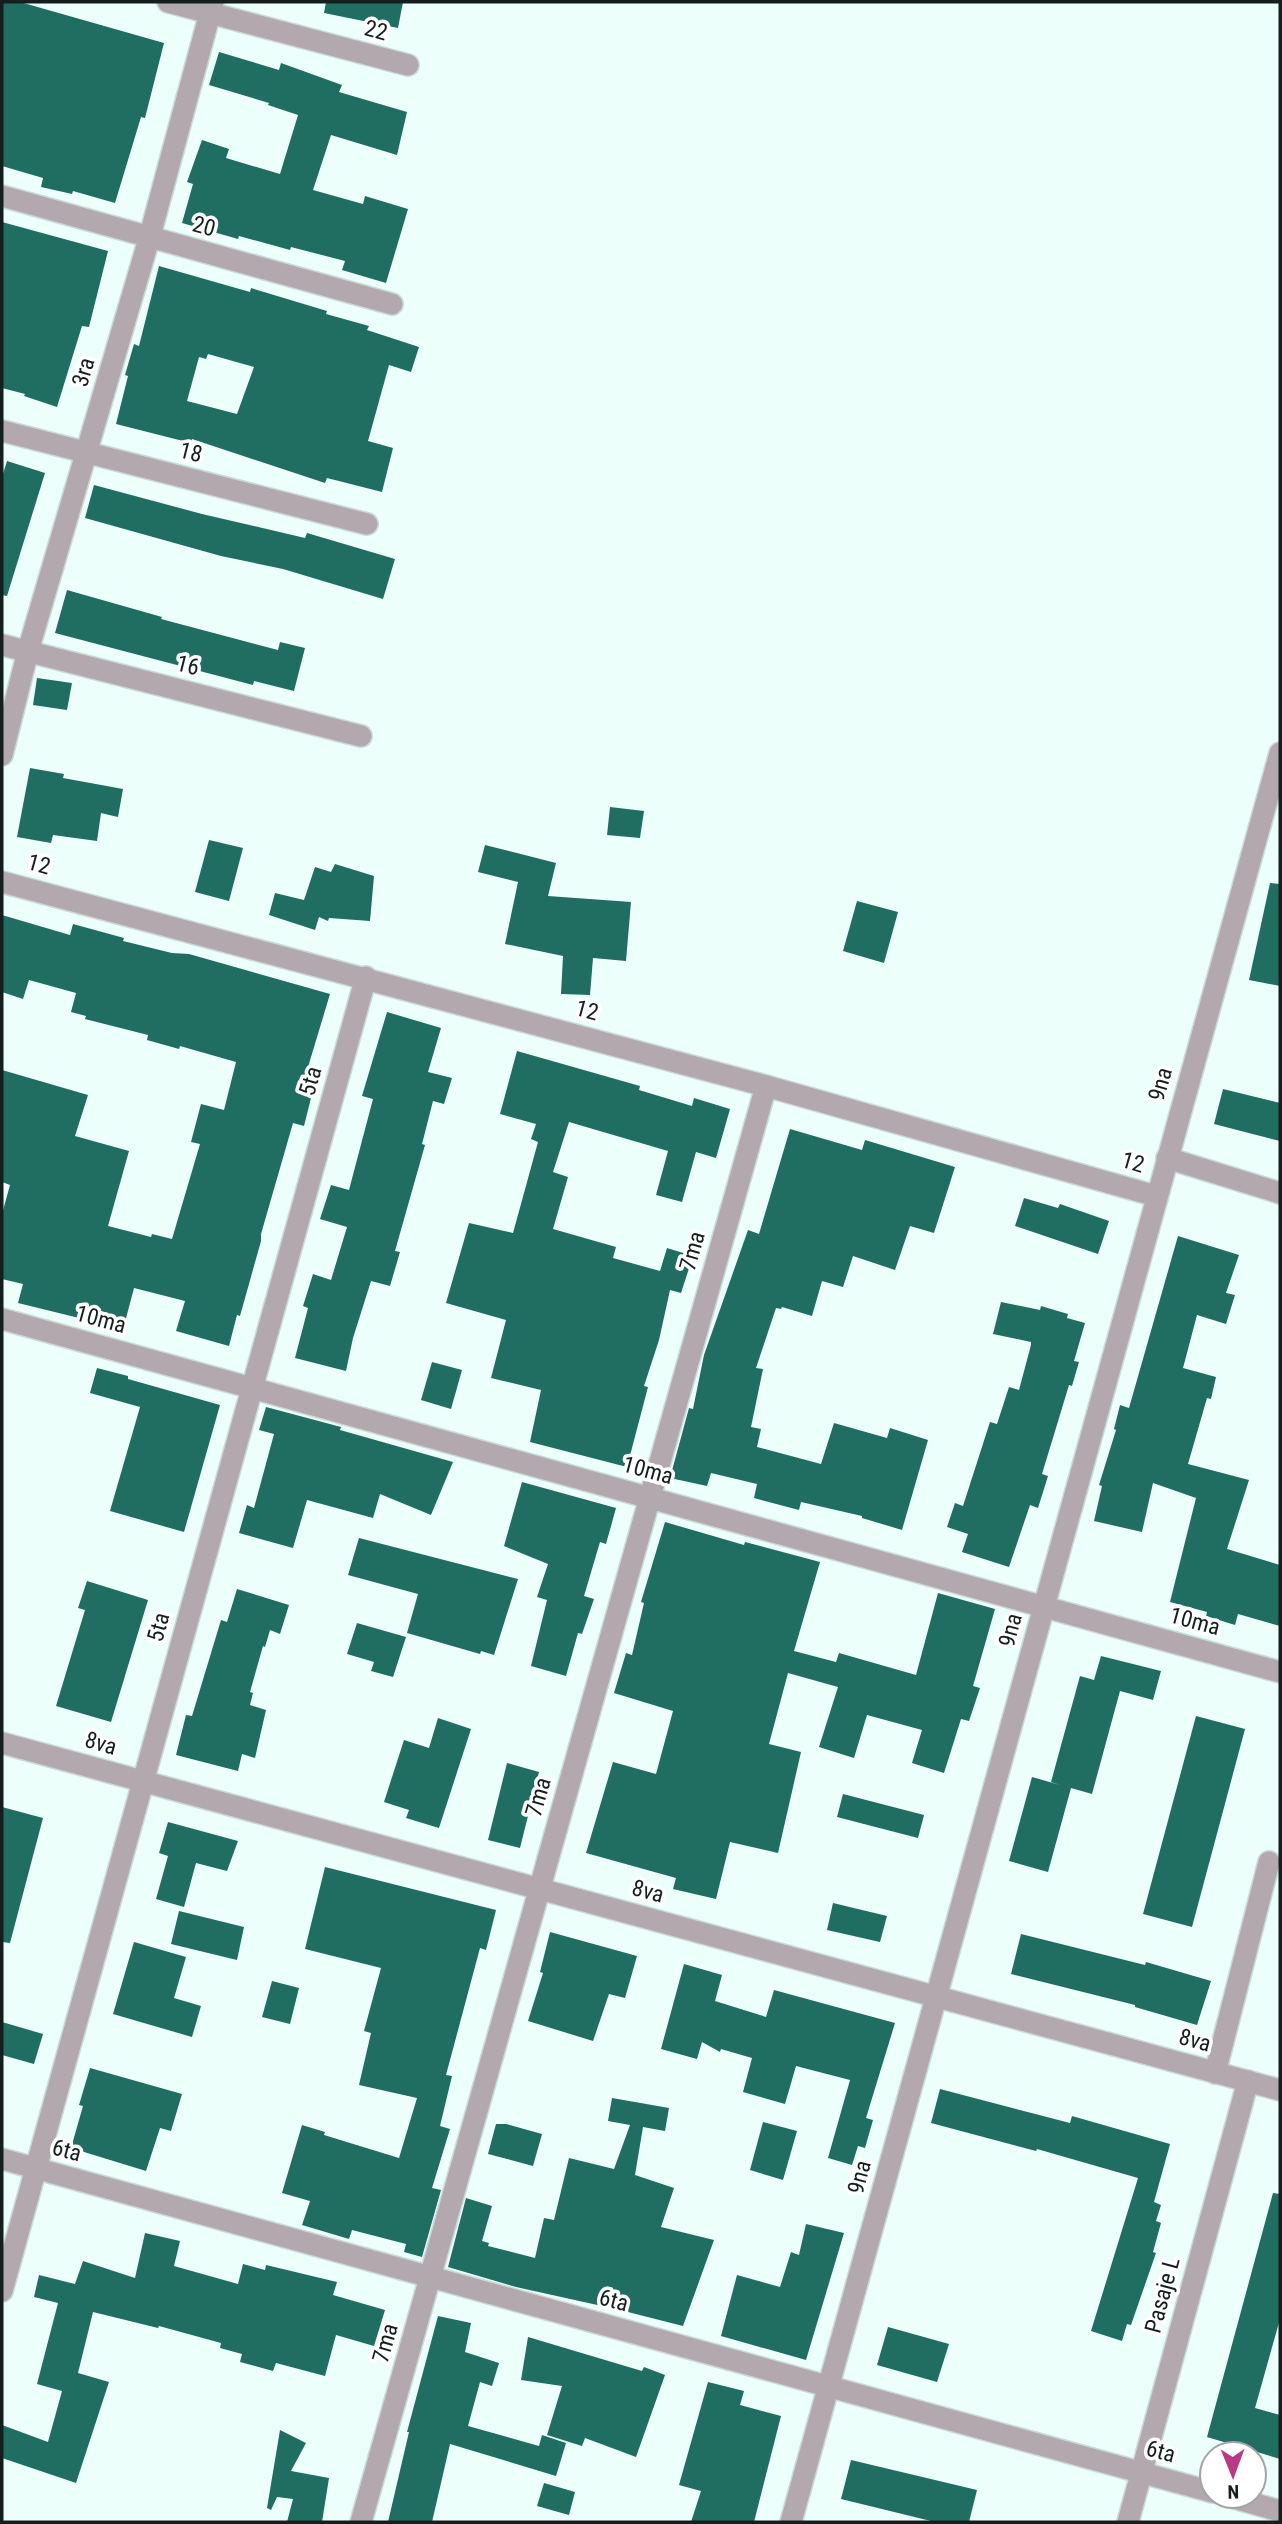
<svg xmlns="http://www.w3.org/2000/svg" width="1282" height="2524" font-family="'Roboto Condensed',sans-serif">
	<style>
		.building { fill: #206d62; fill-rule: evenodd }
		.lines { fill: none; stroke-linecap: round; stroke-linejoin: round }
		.minor-casing { stroke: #cadbd7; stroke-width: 24 }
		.minor { stroke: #b3a8ad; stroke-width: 21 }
		.labels { text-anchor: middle; stroke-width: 7; stroke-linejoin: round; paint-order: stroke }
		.street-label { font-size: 23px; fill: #141f1d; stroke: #fff }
	</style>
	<rect width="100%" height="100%" fill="#edfffb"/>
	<g class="building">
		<path d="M2,2h18l144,41 -19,75 -4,-1 -26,86 -42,-12 -1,3 -31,-7 2,-9 -41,-12z"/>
		<path d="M326,2h77l-5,26 -74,-15z"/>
		<path d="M219,52l60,18 2,-7 61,22 -3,7 68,20 -10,43 -66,-20 -18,55 50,14 2,-8 43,13 -22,74 -44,-13 3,-9 -54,-14 -1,3 -51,-14 -1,3 -56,-16 11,-39 -6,-2 15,-42 27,9 -3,9 54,16 18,-59 -30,-10 1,-2 -60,-18z"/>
		<path d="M2,222l106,29 -19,76 -7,-1 -25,81 -33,-11 1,-2 -23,-6z"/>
		<path d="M159,266l91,26 1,-4 76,23 -1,3 43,12 -2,4 52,17 -8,25 -22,-7 -21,76 25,7 -11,44 -55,-14 -2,5 -133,-44 -1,4 -75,-19 12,-48 -3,-1 9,-31 5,2zM208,354l46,13 -17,47 -50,-13 12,-44 7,2z"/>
		<path d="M7,461l38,12 -38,123 -5,-1v-118z"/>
		<path d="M94,485l108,29 103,24 2,-5 88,26 -12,40 -100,-30 -62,-13 -136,-38z"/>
		<path d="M67,590l95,27 -1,2 117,31 2,-8 25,6 -11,43 -40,-10 -1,4 -198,-52z"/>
		<path d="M37,678l35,5 -5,27 -34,-5z"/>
		<path d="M30,768l34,6 -1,4 60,11 -5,28 -17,-4 -4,28 -44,-6 -2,8 -34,-6z"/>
		<path d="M610,807l34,4 -4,27 -33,-3z"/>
		<path d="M209,840l34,8 -14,53 -34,-9z"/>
		<path d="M485,845l71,18 -8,33 83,6 -5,59 -33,-3 -3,37 -29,-1 2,-38 -58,-12 13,-62 -40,-10z"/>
		<path d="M335,864l39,12 -4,45 -41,-3 -1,3 -9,-4 -4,13 -46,-15 6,-22 29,7 11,-33 16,5z"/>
		<path d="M1270,883l10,1v102l-31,-6z"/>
		<path d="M857,901l41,11 -14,51 -41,-12z"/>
		<path d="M2,915l68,20 3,-11 51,14 -1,3 49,12 17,1 141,40 -28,93 11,3 -9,36 -11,-3 -32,111v7l-21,75 -3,-1 -8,31 -53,-15 9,-30 -51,-13 -9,34 -44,-12 -2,8 -61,-15 5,-19 -21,-5v-65l8,-29 -8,-3v-112l86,25 -13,41 54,15 -21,75 43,11 1,-3 20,5 28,-95 -9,-2 10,-38 23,6 12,-48 -56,-16 -1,3 -32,-9 1,-5 -63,-16 1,-3 -15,-4 5,-19 -47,-13 -6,19 -21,-7z"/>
		<path d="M387,1012l54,16 -13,44 24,6 -8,26 -11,-3 -11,43 3,1 -30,106 5,1 -10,34 -19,-5 -18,57 -7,33 -51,-13 13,-50 -5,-2 10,-32 18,6 16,-53 -27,-8 11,-34 18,5 24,-91 -11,-3z"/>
		<path d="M517,1051l123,35 -1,4 53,16 2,-8 36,11 -14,49 -20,-6 -14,50 -26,-7 12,-44 -99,-29 -16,50 15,5 -15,52 63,18 -3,11 47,13 7,-23 26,8 -12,37 -11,-3 -11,50 -15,46 4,1 -21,80 -97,-25 11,-52 -50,-12 15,-58 -60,-17 23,-80 44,10 25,-91 -7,-3 5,-15 -36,-10z"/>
		<path d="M1223,1089l57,14v38l-66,-17z"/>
		<path d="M790,1129l72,21 3,-10 90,27 -21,66 -24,-7 -15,44 -42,-14 -10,31 -21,-6 -10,35 -30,-9 -1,2 -5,-1 -20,60 7,1 -12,58 10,2 -4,18 64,17 13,-41 53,15 3,-10 38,12 -26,90 -40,-12v-2l-61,-14 -2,8 -45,-12 3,-14 -46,-11 -4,13 -37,-8 19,-70 4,1 11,-54 44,-125 11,4z"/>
		<path d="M1024,1198l34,10 2,-4 49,17 -11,33 -83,-28z"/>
		<path d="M1178,1236l61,19 -13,38 9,2 -9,29 -29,-9 -14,53 33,9 -5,22 -4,-1 -19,66 61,16 -22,69 53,16v61l-42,-12 -3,11 -29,-9 1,-4 -37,-10 26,-104 -43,-15 -11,49 -48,-11 8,-35 -3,-1 17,-55 -2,-1 6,-24 9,3z"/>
		<path d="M1001,1302l39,8 1,-4 27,8 -1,4 18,5 -11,38 5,1 -7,24 -3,-1 -27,89 6,2 -10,32 -8,-3 -21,62 -47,-15 6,-18 -21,-7 8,-24 8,3 27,-84 7,2 12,-37 10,3 12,-45v-3l-38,-8z"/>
		<path d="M432,1362l30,8 -11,39 -30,-9z"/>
		<path d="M97,1368l31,8v3l92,26 -36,127 -74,-21 30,-104 -50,-14z"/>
		<path d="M266,1407l75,20 -1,3 113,32 -22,53 -51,-21 -7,24 -66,-18 -14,48 -54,-15 8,-28 7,3 20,-74 -15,-4z"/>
		<path d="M522,1482l94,26 -10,36 -6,-2 -16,54 10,3 -12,35 -4,-1 -12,43 -35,-10 16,-66 -10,-3 11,-33 -44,-18z"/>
		<path d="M665,1522l79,23 1,-3 75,20 -26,89 42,11 3,-9 77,22 22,-82 57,16 -22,77 7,2 -11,33 -8,-2 -17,54 -32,-10 10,-33 -55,-15 -13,43 -35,-11 19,-60 -50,-14 -19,71 32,8 -23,101 -48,-11 -14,57 -43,-10 3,-11 -90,-25 27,-91 43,12 17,-63 -59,-18 12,-40 6,2 12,-52 -3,-1z"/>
		<path d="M359,1538l159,41 -24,76 -13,-4 -1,3 -73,-21 11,-39 -70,-19z"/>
		<path d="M87,1581l61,19 -37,122 -55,-16 29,-96 -7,-2z"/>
		<path d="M237,1589l52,16 -9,29 -10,-4 -5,17 -2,-1 -13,46 3,1 -3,12 16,5 -11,48 -13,-4 -4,17 -62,-16 10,-40 6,1 29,-96 6,2z"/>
		<path d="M357,1623l49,14 -13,40 -22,-6 3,-9 -27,-8z"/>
		<path d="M1101,1656l60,15 -8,29 -33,-9 -28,103 -21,-6 -23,84 -39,-11 23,-84 28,8 -9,-3 29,-106 14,4z"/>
		<path d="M1196,1716l49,13 -53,198 -49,-13z"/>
		<path d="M438,1718l33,11 -32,99 -33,-10 3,-8 -25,-8 20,-62 25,8z"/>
		<path d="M507,1763l32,9 -19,76 -32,-8z"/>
		<path d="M843,1794l81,21 -6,23 -81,-21z"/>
		<path d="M2,1807l41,11 -33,125 -8,-1z"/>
		<path d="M168,1822l70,19 -11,30 -31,-8 -12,44 -28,-8 12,-43 -9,-3z"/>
		<path d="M325,1867l171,43 -10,40 -6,-2 -34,127 6,1 -12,50 10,3 -18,59 9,2 -19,67 -18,-5 2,-8 -54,-14 -3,9 -47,-14 8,-24 -28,-8 20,-68 23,7 -1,3 75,23 18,-60 -58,-13 12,-52 -7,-2 17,-63 -76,-19z"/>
		<path d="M833,1903l54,13 -7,26 -53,-12z"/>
		<path d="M179,1911l65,16 -7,33 -66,-16z"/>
		<path d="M550,1932l87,24 -12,42 -16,-4 -16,47 -65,-20 15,-48 -3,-1z"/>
		<path d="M1021,1934l124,31 1,-3 65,19 -14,44 -62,-18v-2l-124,-31z"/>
		<path d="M134,1942l52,15 -12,41 27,8 -9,31 -79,-23z"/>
		<path d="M684,1964l38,11 -7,26 51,16 8,-27 121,33 -29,95 7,2 -8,28 -7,-2 -6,19 -24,-7 22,-78 -54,-14 -11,38 -42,-12 9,-34 -31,-9 -1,3 -18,-10 -5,17 -36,-10z"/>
		<path d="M272,1981l27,7 -9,36 -28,-7z"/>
		<path d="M2,2022l41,12 -9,30 -32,-9z"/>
		<path d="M90,2068l92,26 -11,37 -11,-3 -14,43 -75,-23 12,-42 -4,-1z"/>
		<path d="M940,2089l130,34 2,-7 98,28 -16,58 7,3 -5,16 5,2 -8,29 3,1 -25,72 -4,-1 -5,17 -31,-10 47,-153 -101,-29 -1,2 -105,-28z"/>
		<path d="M612,2098l57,10 -4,23 -22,-4 -8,48 39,13 -13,39 53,13 -31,86 -63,-16 -104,-23 -68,-20 18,-69 26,8 -10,35 7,2 -1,3 47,12 9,-40 10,2 15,-62 45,11 16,-44 -22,-4z"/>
		<path d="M763,2122l34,9 -14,49 -33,-10z"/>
		<path d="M496,2124h10l36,10 -9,32 -45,-12z"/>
		<path d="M1273,2193l7,1v125l-25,89 25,7v44l-73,-22z"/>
		<path d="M806,2224l38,9 -38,127 -85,-24 16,-61 43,12 11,-35 8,3z"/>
		<path d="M145,2233l35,8 -6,25 64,18 5,-20 22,6 1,-5 71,17 -4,13 52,15 -11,36 -38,-11 -11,41 -49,-13 -3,8 -33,-9 2,-8 -22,-6 1,-5 -62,-17 -1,2 -65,-16 -15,61 31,9 -33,101 -74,-25v-33l46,17 14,-51 -25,-7 21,-81 -24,-6 5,-22 36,9 8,-23 52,17z"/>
		<path d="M438,2316l33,7 -6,29 34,11 -7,23 -12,-4 -12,44 71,20 3,-11 24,8 -10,33 -106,-32 -18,78h-44l21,-90h-2z"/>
		<path d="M888,2327l61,17 -12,38 -60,-17z"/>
		<path d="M528,2337l114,34 2,-4 21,8 -29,82 -51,-19 -3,8 -35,-11 15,-49 -41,-6z"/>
		<path d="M708,2382l36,9 -4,14 41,11 -27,106h-63l10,-31 -22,-6z"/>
		<path d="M280,2430l26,13 -15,28 38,7 -7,44h-35l6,-23 -16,-2 -6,13 -4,-2z"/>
		<path d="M851,2460l126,30 -8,32h-34l-94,-23z"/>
		<path d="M544,2483l31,9 -6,23 -32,-9z"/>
	</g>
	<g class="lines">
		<g class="minor-casing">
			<g id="minor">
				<path d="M168,2l240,63"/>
				<path d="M2,196l390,108"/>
				<path d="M2,431l365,93"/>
				<path d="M2,645l359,91"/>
				<path d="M2,755l26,-104 121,-412 64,-237"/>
				<path d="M2,882l764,204 390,110"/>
				<path d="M1167,1158l113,35"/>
				<path d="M2,1319l1278,353"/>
				<path d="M2,1743l1278,347"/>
				<path d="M1215,2073l54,-211"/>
				<path d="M2,2159l1210,333"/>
				<path d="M2,2291l364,-1314"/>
				<path d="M1227,2496l53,15"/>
				<path d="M361,2522l405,-1436"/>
				<path d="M791,2522l489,-1769"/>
				<path d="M1128,2522l120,-441"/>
			</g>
		</g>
		<use href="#minor" class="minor"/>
	</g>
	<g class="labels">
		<g class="street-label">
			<text transform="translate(376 30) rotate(15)" y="8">22</text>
			<text transform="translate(204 226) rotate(15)" y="8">20</text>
			<text transform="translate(83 372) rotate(-74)" y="8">3ra</text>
			<text transform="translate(191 452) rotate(14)" y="8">18</text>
			<text transform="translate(188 665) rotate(14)" y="8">16</text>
			<text transform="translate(39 864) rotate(15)" y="8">12</text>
			<text transform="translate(587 1010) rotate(15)" y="8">12</text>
			<text transform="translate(310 1081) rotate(-74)" y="8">5ta</text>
			<text transform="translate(1160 1084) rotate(-74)" y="8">9na</text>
			<text transform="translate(1133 1162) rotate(16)" y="8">12</text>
			<text transform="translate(692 1251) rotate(-74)" y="8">7ma</text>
			<text transform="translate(101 1319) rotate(15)" y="8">10ma</text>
			<text transform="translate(648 1470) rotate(15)" y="8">10ma</text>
			<text transform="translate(1195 1621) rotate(15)" y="8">10ma</text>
			<text transform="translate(158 1627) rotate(-75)" y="8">5ta</text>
			<text transform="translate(1010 1630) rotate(-75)" y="8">9na</text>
			<text transform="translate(101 1743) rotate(16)" y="8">8va</text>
			<text transform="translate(538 1797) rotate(-74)" y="8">7ma</text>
			<text transform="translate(648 1891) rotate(15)" y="8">8va</text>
			<text transform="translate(1195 2040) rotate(15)" y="8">8va</text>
			<text transform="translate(67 2150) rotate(15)" y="8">6ta</text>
			<text transform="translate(859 2177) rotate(-75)" y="8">9na</text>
			<text transform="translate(1162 2295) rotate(-75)" y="8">Pasaje L</text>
			<text transform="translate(614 2300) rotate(15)" y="8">6ta</text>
			<text transform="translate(385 2343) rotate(-74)" y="8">7ma</text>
			<text transform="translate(1161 2451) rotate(15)" y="8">6ta</text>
		</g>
	</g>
	<rect width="1282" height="2524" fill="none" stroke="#141f1d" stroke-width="7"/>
	<g transform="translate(1233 2475) rotate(179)"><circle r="33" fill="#ffffff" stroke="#a1a5a5" stroke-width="2"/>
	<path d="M0-5L12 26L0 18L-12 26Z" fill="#b93985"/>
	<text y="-10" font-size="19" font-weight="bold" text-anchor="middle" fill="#141f1d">N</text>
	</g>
</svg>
